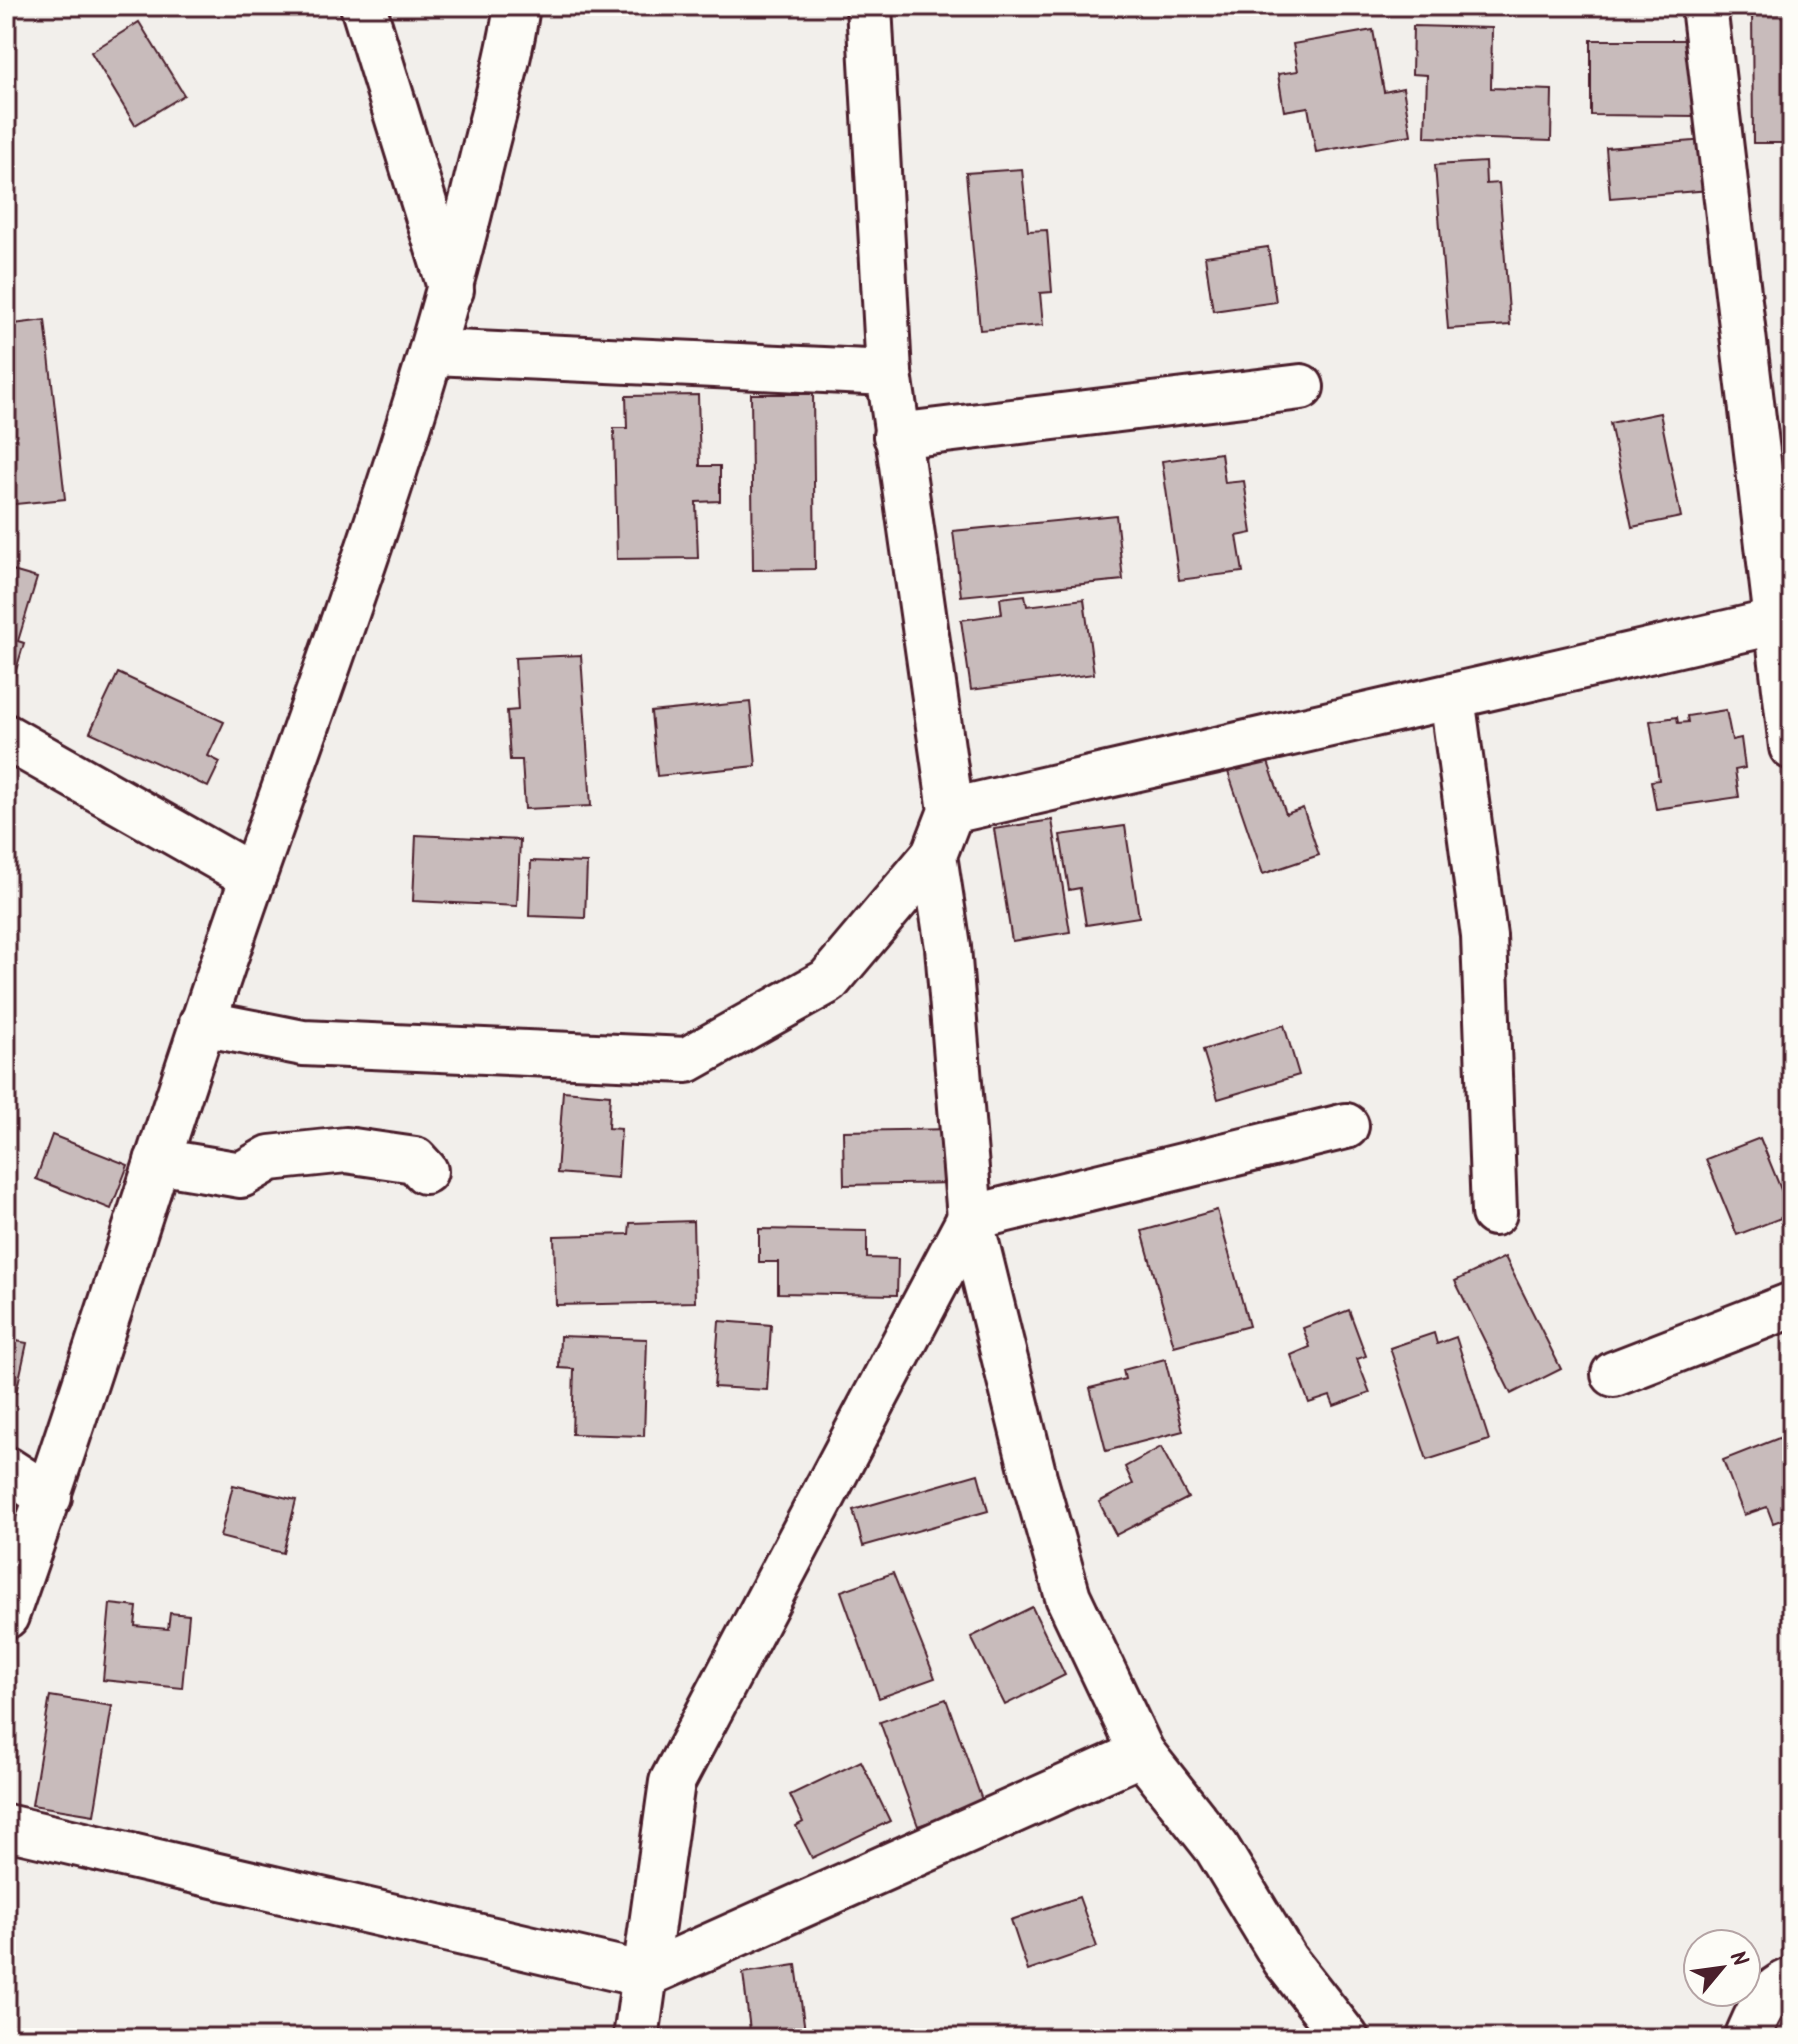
<svg xmlns="http://www.w3.org/2000/svg" width="1798" height="2044" font-family="Kalam,sans-serif">
	<style>
		.building { fill: #c8bbbb; stroke: #4a1f2b; stroke-width: 2 }
		.lines { fill: none; stroke-linecap: round; stroke-linejoin: round }
		.minor-casing { stroke: #4a1f2b; stroke-width: 50 }
		.major-casing { stroke: #4a1f2b; stroke-width: 50 }
		.minor { stroke: #fdfcf7; stroke-width: 44 }
		.major { stroke: #fdfcf7; stroke-width: 44 }
	</style>
	<rect width="100%" height="100%" fill="#f2efeb"/>
	<filter id="ink" filterUnits="userSpaceOnUse"><feTurbulence type="fractalNoise" baseFrequency=".0125" numOctaves="2"/><feDisplacementMap in="SourceGraphic" scale="16" xChannelSelector="R" yChannelSelector="G"/><feConvolveMatrix kernelMatrix="1 2 1 2 8 2 1 2 1" color-interpolation-filters="sRGB"/></filter>
	<g filter="url(#ink)">
		<g class="building">
			<path d="M1752,6h40v137h-39z"/>
			<path d="M139,22l45,73 -49,30 -44,-73z"/>
			<path d="M1413,26l79,2 -1,60 61,2 -1,51 -126,-4 2,-62 -15,-1z"/>
			<path d="M1373,30l11,62 19,-4 8,47 -95,17 -8,-45 -24,4 -6,-37 20,-3 -5,-27z"/>
			<path d="M1591,40h107l-1,76 -106,-1z"/>
			<path d="M1706,140l4,50 -100,8 -4,-50z"/>
			<path d="M1485,162l1,22 13,-1 11,142 -62,4 -13,-164z"/>
			<path d="M1022,169l6,62 19,-1 5,62 -12,1 3,32 -63,5 -14,-157z"/>
			<path d="M1268,247l8,55 -63,9 -8,-55z"/>
			<path d="M45,320l20,179 -59,6v-180z"/>
			<path d="M751,394h62l2,175 -62,1z"/>
			<path d="M698,395l2,71h20v35l-24,1 2,56 -81,1 -3,-131h13l-1,-32z"/>
			<path d="M1660,413l21,104 -49,10 -22,-104z"/>
			<path d="M1221,453l4,30 19,-2 8,52 -15,3 6,36 -64,8 -17,-119z"/>
			<path d="M1116,515l7,65 -162,16 -8,-65z"/>
			<path d="M6,569l31,9 -19,63 6,2 -15,51z"/>
			<path d="M1025,595l2,11 57,-7 10,75 -123,16 -10,-70 41,-6 -2,-16z"/>
			<path d="M581,655l10,151 -66,3 -3,-49h-12l-3,-49 11,-1 -3,-52z"/>
			<path d="M118,673l106,49 -16,34 12,6 -12,25 -118,-55z"/>
			<path d="M750,702l6,64 -99,10 -6,-64z"/>
			<path d="M1726,710l6,30 9,-2 4,30 -10,2 4,27 -83,12 -5,-28 8,-1 -9,-59 27,-4 1,6 10,-1 -1,-6z"/>
			<path d="M1267,759l19,55 17,-6 16,47 -56,19 -35,-102z"/>
			<path d="M1052,820l18,112 -58,9 -18,-112z"/>
			<path d="M1125,826l14,91 -53,8 -6,-37 -11,2 -9,-55z"/>
			<path d="M416,835l104,5 -3,66 -104,-5z"/>
			<path d="M531,861l56,2 -2,55 -56,-2z"/>
			<path d="M1284,1025l15,50 -81,24 -15,-49z"/>
			<path d="M563,1091l47,4 -2,33 13,1 -3,49 -61,-5z"/>
			<path d="M954,1129l1,54 -111,2 -1,-54z"/>
			<path d="M52,1135l76,30 -17,44 -75,-30z"/>
			<path d="M1760,1138l31,76 -54,21 -31,-76z"/>
			<path d="M1217,1210l32,116 -75,20 -32,-115z"/>
			<path d="M693,1221l2,81 -139,3 -2,-69 75,-2 1,-11z"/>
			<path d="M759,1229l108,2v27l31,1 -1,36 -119,-2v-31h-19z"/>
			<path d="M1505,1257l56,112 -50,25 -56,-113z"/>
			<path d="M1349,1310l17,46 -9,3 13,34 -36,13 -4,-10 -21,7 -18,-48 19,-8 -7,-19z"/>
			<path d="M719,1321l52,4 -4,65 -53,-3z"/>
			<path d="M1434,1333l3,11 19,-7 33,103 -62,20 -37,-112z"/>
			<path d="M560,1336l87,3 -3,97 -72,-2 2,-65 -15,-1z"/>
			<path d="M6,1339l21,4 -11,50 -10,-2z"/>
			<path d="M1165,1359l18,72 -77,20 -16,-63 35,-9 -2,-9z"/>
			<path d="M1792,1433v83l-19,7 -6,-16 -23,8 -21,-55z"/>
			<path d="M1161,1447l27,51 -72,37 -17,-33 34,-18 -8,-17z"/>
			<path d="M978,1474l10,37 -125,35 -10,-36z"/>
			<path d="M233,1485l63,15 -13,53 -63,-16z"/>
			<path d="M893,1573l42,105 -56,20 -38,-107z"/>
			<path d="M110,1604l27,3 -2,19 33,3 2,-16 19,2 -7,73 -79,-8z"/>
			<path d="M1032,1607l33,68 -60,30 -34,-68z"/>
			<path d="M50,1696l62,10 -18,109 -62,-10z"/>
			<path d="M946,1699l37,104 -65,23 -38,-104z"/>
			<path d="M861,1761l29,60 -78,37 -16,-32 7,-4 -13,-27z"/>
			<path d="M1079,1897l18,50 -69,24 -17,-51z"/>
			<path d="M796,1965l10,73h-55l-8,-65z"/>
		</g>
		<g class="lines">
			<g class="minor-casing">
				<g id="minor">
					<path d="M363,6l88,284"/>
					<path d="M869,6l20,367 62,438 -17,44 14,92 22,271 65,263 33,116 74,156 75,95 68,112 61,78"/>
					<path d="M1704,6l88,741"/>
					<path d="M434,352l455,21"/>
					<path d="M896,436l405,-49"/>
					<path d="M1452,697l32,239 10,277"/>
					<path d="M6,737l247,140"/>
					<path d="M951,811l841,-193"/>
					<path d="M202,1023l101,20 384,17 141,-79 106,-126"/>
					<path d="M157,1161l84,14 29,-17 76,-8 69,10 10,11"/>
					<path d="M1614,1374l178,-69"/>
					<path d="M6,1469l43,28"/>
					<path d="M6,1827l639,148 497,-222"/>
					<path d="M636,2038l36,-256 298,-564 376,-92"/>
					<path d="M1747,2038c11,-25 18,-47 45,-58"/>
				</g>
			</g>
			<g class="major-casing">
				<path id="major" d="M6,1616c87,-243 159,-490 245,-733 83,-236 171,-468 228,-711 13,-55 30,-110 38,-166"/>
			</g>
			<use href="#minor" class="minor"/>
			<use href="#major" class="major"/>
		</g>
	</g>
	<rect width="1798" height="2044" fill="none" stroke="#fdfcf7" stroke-width="32"/>
	<rect x="16" y="16" width="1766" height="2012" fill="none" stroke="#4a1f2b" stroke-width="3" filter="url(#ink)"/>
	<g transform="translate(1722 1968) rotate(61)"><circle r="38" fill="#fdfcf7" stroke="#b5a4a5" stroke-width="2"/>
	<path d="M0-6L14 30L0 20L-14 30Z" fill="#4a1f2b"/>
	<text y="-12" font-size="22" font-weight="bold" text-anchor="middle" fill="#4a1f2b">N</text>
	</g>
</svg>
